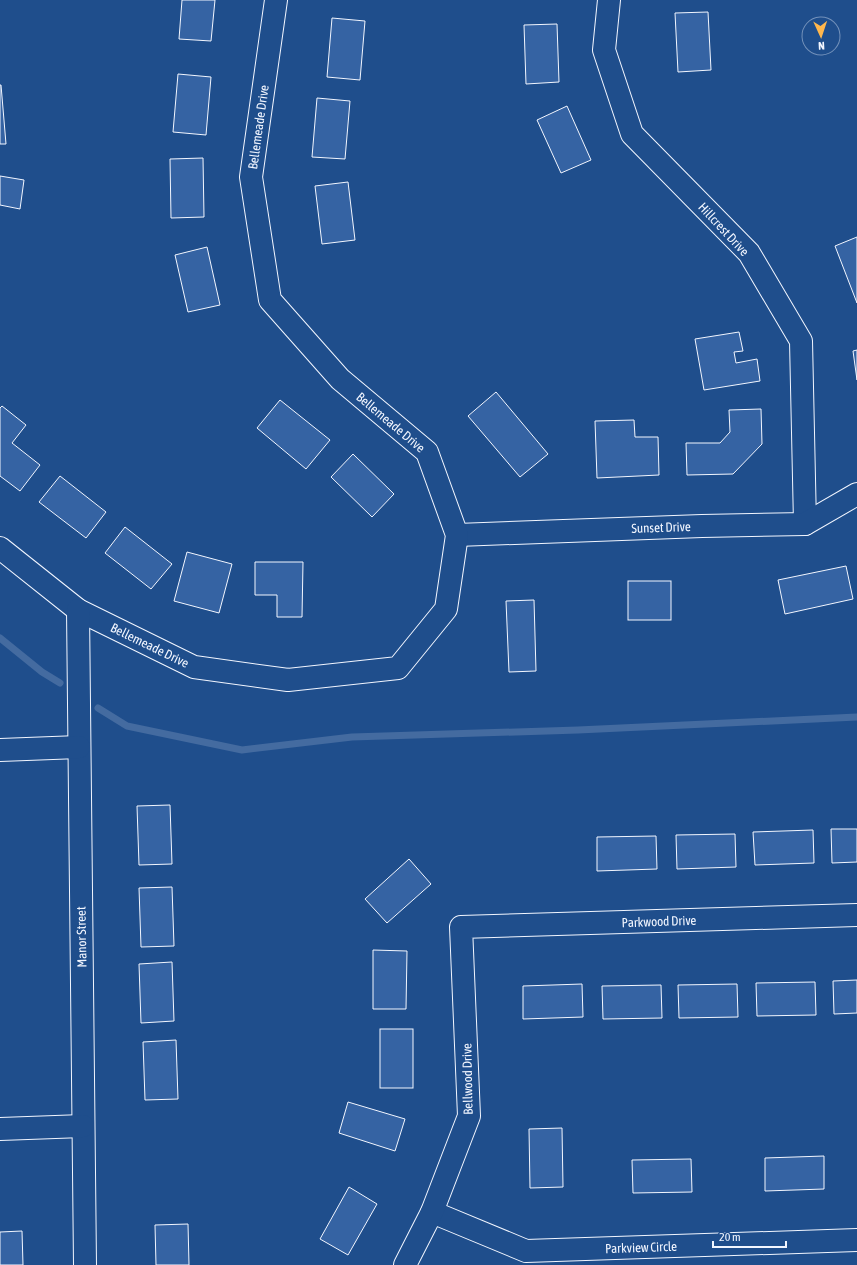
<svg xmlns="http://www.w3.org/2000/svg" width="857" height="1265" font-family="'Asap Condensed',sans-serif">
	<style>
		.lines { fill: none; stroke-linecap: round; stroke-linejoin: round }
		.stream { stroke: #446ba0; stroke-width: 7 }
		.building { fill: #3563a3; stroke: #f2f6ff }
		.minor-casing { stroke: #f2f6ff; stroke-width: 24 }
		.minor { stroke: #1f4e8c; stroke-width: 22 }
		.labels { text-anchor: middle; stroke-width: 3; stroke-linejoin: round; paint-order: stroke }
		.street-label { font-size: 13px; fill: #f2f6ff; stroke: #1f4e8c }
	</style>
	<rect width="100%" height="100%" fill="#1f4e8c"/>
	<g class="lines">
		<g class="stream">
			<path d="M0,638l42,34 18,11"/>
			<path d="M98,708l29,18 115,24 110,-13 226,-7 279,-13"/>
		</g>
	</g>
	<g class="building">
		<path d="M182,0h33l-4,41 -32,-2z"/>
		<path d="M708,12l3,58 -33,2 -3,-59z"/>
		<path d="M332,18l33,3 -5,59 -33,-3z"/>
		<path d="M557,24l2,58 -33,2 -2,-59z"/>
		<path d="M178,74l33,3 -5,58 -33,-3z"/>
		<path d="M0,85h1l5,59h-6z"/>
		<path d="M317,98l33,3 -5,58 -33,-2z"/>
		<path d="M567,106l24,54 -30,13 -24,-53z"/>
		<path d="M203,158l1,59 -33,1 -1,-59z"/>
		<path d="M0,176l24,4 -4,29 -20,-4z"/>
		<path d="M348,182l7,58 -33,4 -7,-58z"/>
		<path d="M857,237v66l-22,-57z"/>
		<path d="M207,247l13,58 -32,7 -13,-57z"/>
		<path d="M739,332l4,19 -9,1 2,11 21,-4 3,22 -56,9 -9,-51z"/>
		<path d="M857,350v30l-4,-29z"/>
		<path d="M496,392l52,62 -28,23 -52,-61z"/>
		<path d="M280,400l50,40 -24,29 -49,-41z"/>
		<path d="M2,406l24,19 -14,18 28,22 -20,26 -20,-15v-68z"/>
		<path d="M761,409l1,35 -29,30 -46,1 -1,-32h34l10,-11 -1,-22z"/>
		<path d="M634,420l1,17h23l1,38 -62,3 -2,-57z"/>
		<path d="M353,454l41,40 -22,23 -41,-40z"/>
		<path d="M60,476l46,36 -20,26 -47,-36z"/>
		<path d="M125,527l47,37 -21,25 -46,-36z"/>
		<path d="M187,552l45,12 -13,49 -45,-12z"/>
		<path d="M255,562h48l-1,55h-25v-22h-22z"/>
		<path d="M846,566l7,33 -68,15 -7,-34z"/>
		<rect x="628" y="581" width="43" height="39"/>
		<path d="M534,600l2,71 -27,1 -3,-71z"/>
		<path d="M170,805l2,59 -33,1 -2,-59z"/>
		<path d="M831,829h26v33l-25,1z"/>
		<path d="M813,830l1,33 -59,2 -2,-33z"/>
		<path d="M735,834l1,33 -59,2 -1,-34z"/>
		<path d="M656,836l1,33 -60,2v-34z"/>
		<path d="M409,859l22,25 -44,39 -22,-24z"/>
		<path d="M172,887l2,59 -33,1 -2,-59z"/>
		<path d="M373,950l34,1 -1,58h-33z"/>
		<path d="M172,962l2,59 -33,2 -2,-59z"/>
		<path d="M857,980v33l-23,1 -1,-33z"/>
		<path d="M815,982l1,33 -59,1 -1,-33z"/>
		<path d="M582,984l1,33 -60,2v-33z"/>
		<path d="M737,984l1,33 -59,1 -1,-33z"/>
		<path d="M661,985l1,33 -59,1 -1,-33z"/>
		<rect x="380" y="1029" width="33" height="59"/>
		<path d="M176,1040l2,59 -33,1 -2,-58z"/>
		<path d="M348,1102l57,17 -10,32 -56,-18z"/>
		<path d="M562,1128l1,59 -33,1 -1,-59z"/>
		<path d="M824,1156v33l-59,2v-33z"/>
		<path d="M691,1159l1,33 -59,1 -1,-33z"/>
		<path d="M349,1187l28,17 -29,51 -28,-16z"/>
		<path d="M188,1224l1,41h-33l-1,-40z"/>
		<path d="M22,1231l1,34h-23v-33z"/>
	</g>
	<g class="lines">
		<g class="minor-casing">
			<g id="minor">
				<path d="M609,0l-5,50 28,84 117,119 52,88 4,183"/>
				<path d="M457,535l245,-9 103,-2 52,-30"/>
				<path d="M0,548l78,62 116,57 94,13 110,-12 48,-59 11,-74 -30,-83 -87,-73 -70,-79 -19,-123 25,-177"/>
				<path d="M78,610l7,655"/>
				<path d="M0,750l79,-3"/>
				<path d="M0,1129l83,-3"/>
				<path d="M432,1212l94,39 331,-11"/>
				<path d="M405,1265l27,-53 37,-96 -8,-189 396,-12"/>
			</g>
		</g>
		<use href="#minor" class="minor"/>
	</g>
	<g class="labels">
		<g class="street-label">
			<text transform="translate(258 127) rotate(-82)" y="5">Bellemeade Drive</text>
			<text transform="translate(724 229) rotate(47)" y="5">Hillcrest Drive</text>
			<text transform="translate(391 422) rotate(40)" y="5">Bellemeade Drive</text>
			<text transform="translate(661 527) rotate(-2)" y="5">Sunset Drive</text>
			<text transform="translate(150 645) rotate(26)" y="5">Bellemeade Drive</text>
			<text transform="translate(659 921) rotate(-2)" y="5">Parkwood Drive</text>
			<text transform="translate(81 937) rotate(-91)" y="5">Manor Street</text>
			<text transform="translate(467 1079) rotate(-91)" y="5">Bellwood Drive</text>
			<text transform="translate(641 1247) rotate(-2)" y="5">Parkview Circle</text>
		</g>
	</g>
	<g transform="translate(821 36) rotate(177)"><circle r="19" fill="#1f4e8c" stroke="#7391ba"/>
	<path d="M0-3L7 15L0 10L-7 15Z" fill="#ffb74d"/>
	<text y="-6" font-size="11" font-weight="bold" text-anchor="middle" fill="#f2f6ff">N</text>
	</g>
	<path d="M713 1241v6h73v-6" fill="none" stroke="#f2f6ff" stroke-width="2"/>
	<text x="719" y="1241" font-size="12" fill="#f2f6ff" stroke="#1f4e8c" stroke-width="3" paint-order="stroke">20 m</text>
</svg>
